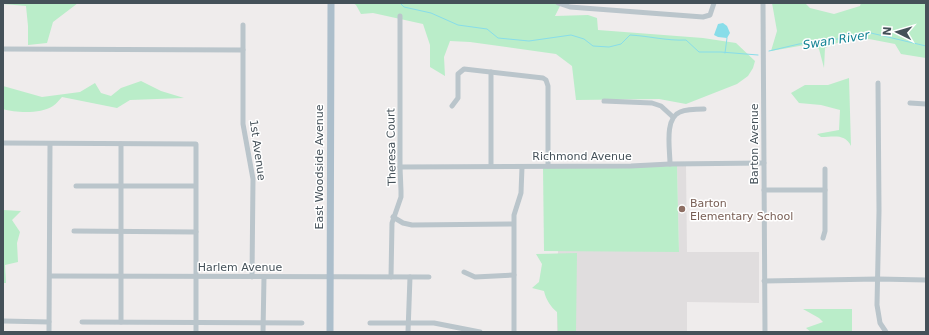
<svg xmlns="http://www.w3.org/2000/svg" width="929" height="335" font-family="'DejaVu Sans',sans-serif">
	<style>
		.education { fill: #e0ddde }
		.green { fill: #baedc9 }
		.water { fill: #88dde9 }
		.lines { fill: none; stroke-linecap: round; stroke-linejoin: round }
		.stream { stroke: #88dde9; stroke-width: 1 }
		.minor { stroke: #bac5cb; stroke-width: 5 }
		.major { stroke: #acbecb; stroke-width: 7 }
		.education-dot { fill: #8d6e63; stroke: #fff; stroke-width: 1.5 }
		.labels { text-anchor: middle; stroke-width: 3; stroke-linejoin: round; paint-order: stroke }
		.street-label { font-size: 11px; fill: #455159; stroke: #fff }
		.education-label { font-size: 11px; fill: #785e54; stroke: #fff; text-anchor: start }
		.water-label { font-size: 12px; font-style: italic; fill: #108293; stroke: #fff }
	</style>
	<rect width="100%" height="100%" fill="#efecec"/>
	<path class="education" d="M677,166h9l1,86h72v51l-72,-1v30h-130l1,-81h121z"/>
	<g class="green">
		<path d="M3,3h75l-25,19 -6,21 -19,2v-19l-2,-20 -23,-2z"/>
		<path d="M353,3h203l4,3 -5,10 33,-1 9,3 1,12 105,8 33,5 19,18 -2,7 -5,8 -11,8 -51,20 -27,-5 -83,1 -4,-34 -16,-12 -86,-12 -20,-1 -6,16 1,19 -15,-9v-22l-7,-21 -50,-11 -12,1 -5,-9z"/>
		<path d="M772,3h33l5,5 24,6 26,-8 1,-3h65v55l-25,-4 -6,-10 -26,-5 -27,2 -17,7 -1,20 -5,-19 -14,-4 -34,6 6,-20z"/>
		<path d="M849,78l2,68c-6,-13 -18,-9 -30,-9l-4,-3 22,-4 1,-20 -19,-5 -22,-2 -8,-10 14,-8h23z"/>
		<path d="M141,81l20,10 23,7 -54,2 -13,8 -55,-11c-3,3 -6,7 -9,9 -12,8 -37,7 -50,3v-23l39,11 38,-5 15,-9 6,10 10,3 10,-8z"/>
		<path d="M677,166l2,86 -135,-1 -1,-84z"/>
		<path d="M3,210l18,1 -9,9 8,12 -3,11 1,19 -13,3 1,18h-3z"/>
		<path d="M577,253l-1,79h-18l-1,-20c-6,-5 -11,-12 -13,-21l-12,-3 7,-6 3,-18 -6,-10z"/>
		<path d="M803,309h49v23h-41l-5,-4 17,-6 -4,-4z"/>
	</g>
	<path class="water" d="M723,23l4,3 3,7 -3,5 -9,-1 -4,-2 4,-11z"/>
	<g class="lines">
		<g class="stream">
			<path d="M400,3l4,4 27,6 27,12 29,4 11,9 31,3 42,-6 13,4 9,7 16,1 12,-3 9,-9c19,1 37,6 56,5l13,12h22l37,3"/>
			<path d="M769,51l30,-7 27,-3 45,-8 55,13"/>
			<path d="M725,53l2,-15"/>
		</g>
		<g class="minor">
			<path d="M558,3l12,4 133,10 7,-2 4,-12"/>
			<path d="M763,3l2,329"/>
			<path d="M243,25v99l10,55 -1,98"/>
			<path d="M3,49l240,1"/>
			<path d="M878,83l1,128 -2,94 3,18 6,9"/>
			<path d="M604,101l48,2 9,3 12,11"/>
			<path d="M910,103l16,1"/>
			<path d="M452,106l6,-8v-24l6,-5 79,9 3,2 2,6v80"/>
			<path d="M3,143l193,1v188"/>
			<path d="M670,164c0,-14 -6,-46 10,-52 7,-3 16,-3 24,-3"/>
			<path d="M491,166v-94"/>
			<path d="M400,167l231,-1 39,-2 94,-1"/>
			<path d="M76,186h119"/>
			<path d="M764,190h61"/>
			<path d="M393,217l10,6 9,2 101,-1"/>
			<path d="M74,231l122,1"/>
			<path d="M823,238l2,-7v-62"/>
			<path d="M464,272l11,5 39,-2"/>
			<path d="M50,276l379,1"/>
			<path d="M391,277l1,-54 9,-26v-6l-1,-24v-151"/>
			<path d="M764,281l114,-2 48,1"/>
			<path d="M3,321l46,1"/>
			<path d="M82,322l220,1"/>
			<path d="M121,322v-178"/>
			<path d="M370,323h64l46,9"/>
			<path d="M49,332l1,-188"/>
			<path d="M263,332l1,-55"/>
			<path d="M408,332l2,-55"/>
			<path d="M514,332v-117l7,-22 1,-26"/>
		</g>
		<path class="major" d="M330,332l1,-329"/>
	</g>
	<circle class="education-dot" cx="682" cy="209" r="4"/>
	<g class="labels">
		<g class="street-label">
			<text transform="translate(754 144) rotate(-90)" y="4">Barton Avenue</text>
			<text transform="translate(391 147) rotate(-91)" y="4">Theresa Court</text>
			<text transform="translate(258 150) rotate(82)" y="4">1st Avenue</text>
			<text x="582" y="160">Richmond Avenue</text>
			<text transform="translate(319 167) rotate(-90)" y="4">East Woodside Avenue</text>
			<text x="240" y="271">Harlem Avenue</text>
		</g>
		<g class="education-label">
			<text x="690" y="207">Barton<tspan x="690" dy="13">Elementary School</tspan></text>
		</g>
		<g class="water-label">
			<text transform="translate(836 40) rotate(-9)" y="4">Swan River</text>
		</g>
	</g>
	<rect width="929" height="335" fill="none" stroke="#455159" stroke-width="8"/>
	<g transform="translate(897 32) rotate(275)" stroke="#ffffff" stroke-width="3" paint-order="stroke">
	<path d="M0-3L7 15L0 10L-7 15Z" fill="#455159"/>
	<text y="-6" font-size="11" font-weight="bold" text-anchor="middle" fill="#455159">N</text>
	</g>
</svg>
